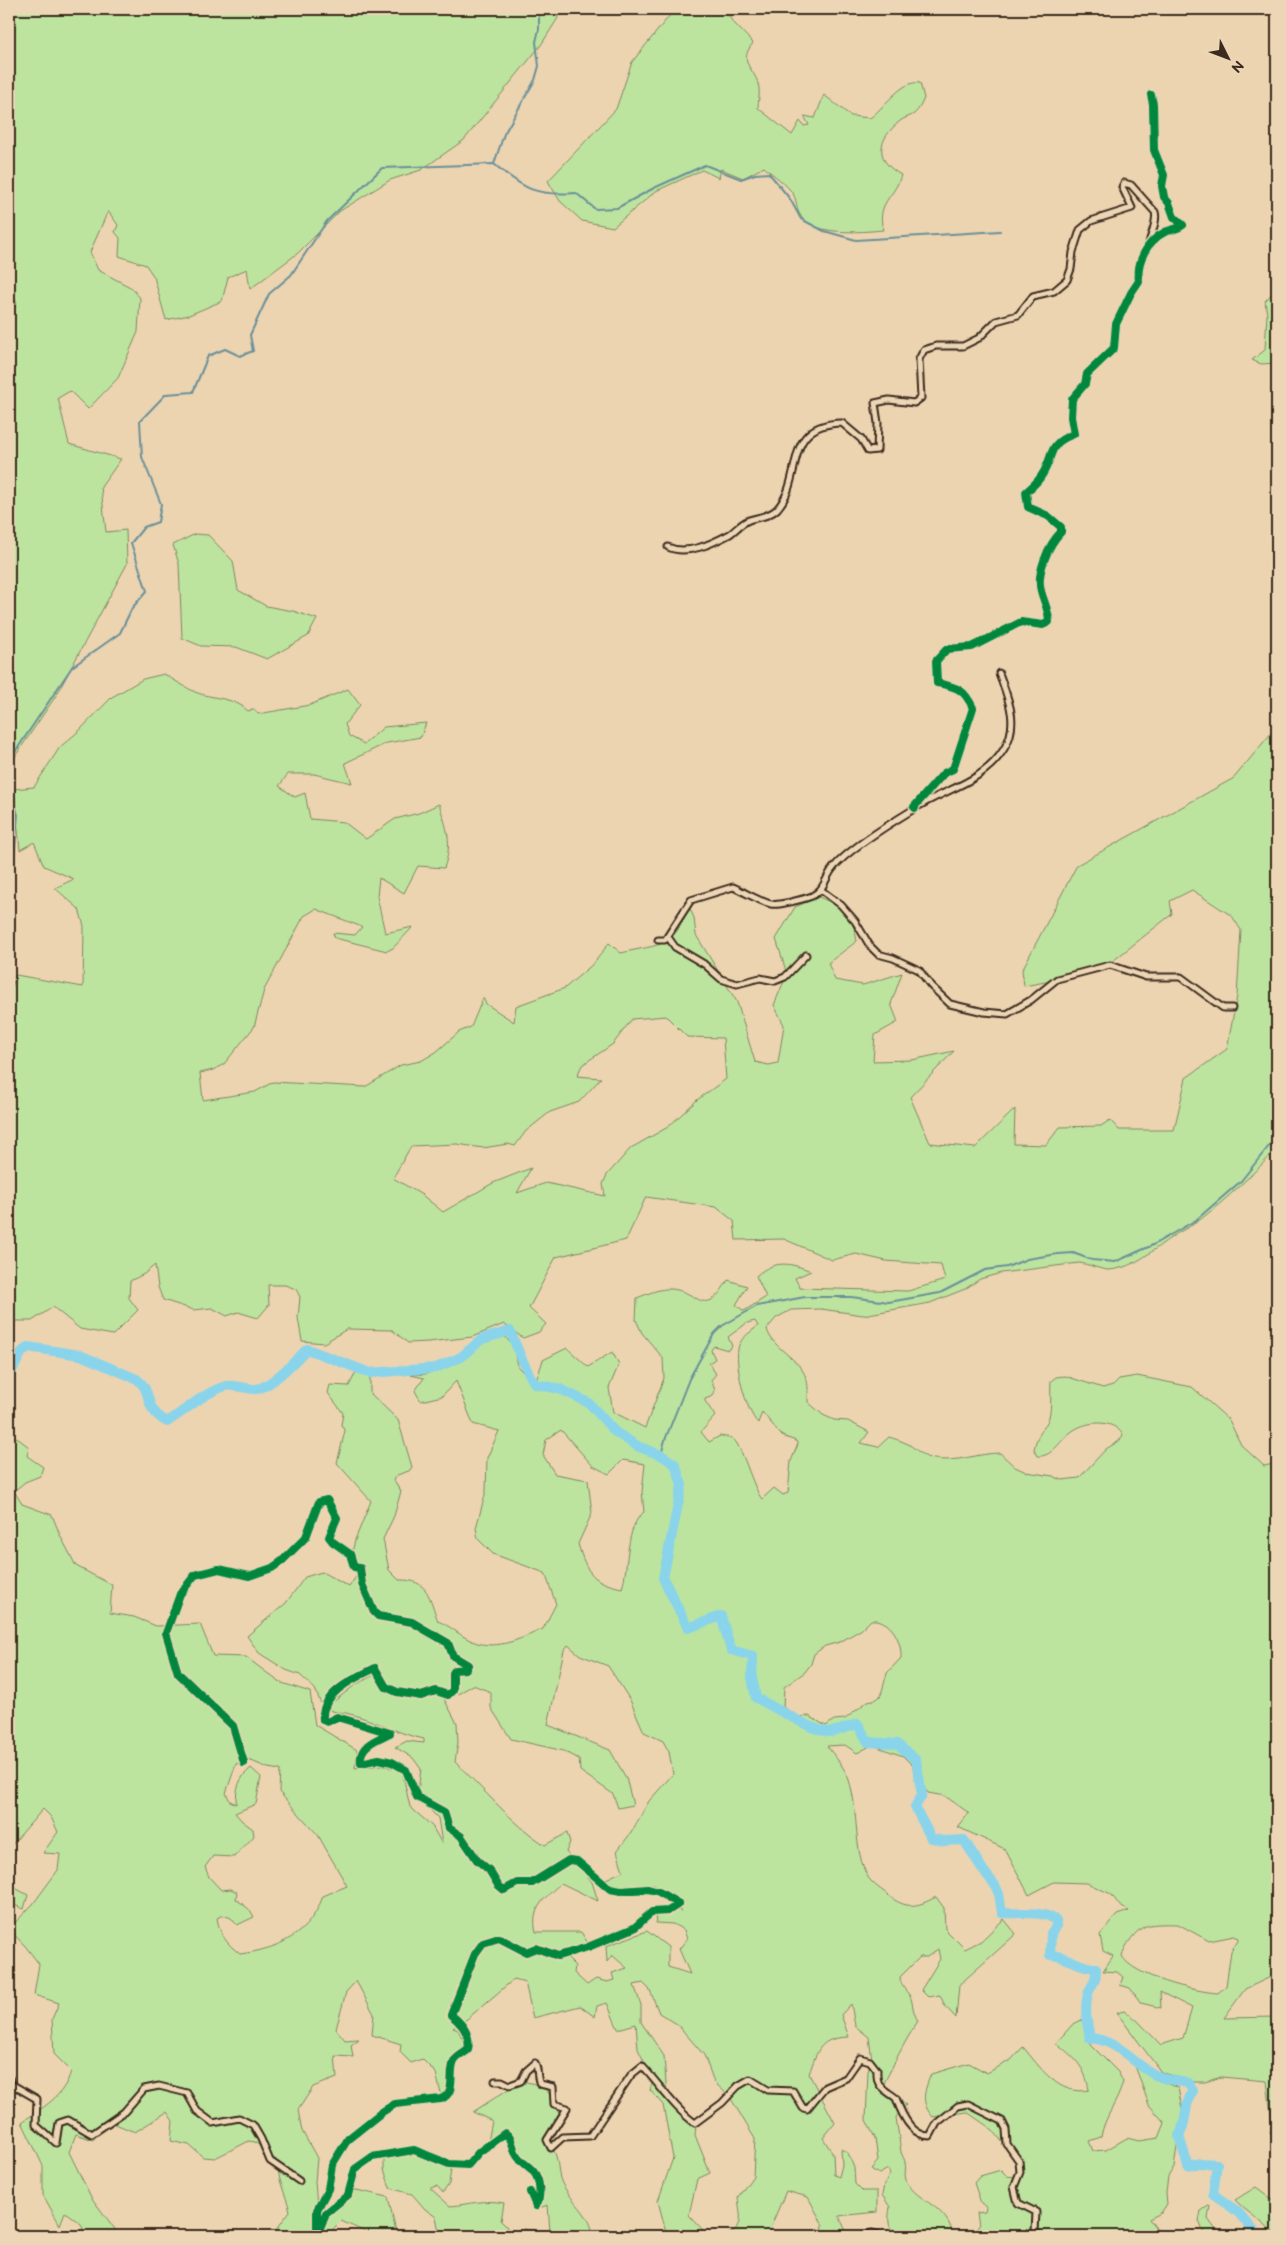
<svg xmlns="http://www.w3.org/2000/svg" width="1286" height="2245" font-family="'Balsamiq Sans',sans-serif">
	<style>
		.green { fill: #bce49f; stroke: #7c875e; fill-rule: evenodd }
		.lines { fill: none; stroke-linecap: round; stroke-linejoin: round }
		.stream { stroke: #6a9098; stroke-width: 2 }
		.river { stroke: #89d4ea; stroke-width: 10 }
		.street-casing { stroke: #3b2a1e; stroke-width: 9 }
		.secondary-casing { stroke: #3b2a1e; stroke-width: 11 }
		.street { stroke: #ecd6b5; stroke-width: 5 }
		.secondary { stroke: #ecd6b5; stroke-width: 8 }
		.cycleway-casing { stroke: #ecd6b5; stroke-width: 11 }
		.cycleway { stroke: #00873e; stroke-width: 8 }
	</style>
	<rect width="100%" height="100%" fill="#edd4b1"/>
	<filter id="ink" filterUnits="userSpaceOnUse"><feTurbulence type="fractalNoise" baseFrequency=".02" numOctaves="2"/><feDisplacementMap in="SourceGraphic" scale="10" xChannelSelector="R" yChannelSelector="G"/><feConvolveMatrix kernelMatrix="1 2 1 2 8 2 1 2 1" color-interpolation-filters="sRGB"/></filter>
	<g filter="url(#ink)">
		<g class="green">
			<path d="M9,9h547l2,9 -17,27 -77,95 -43,30 -31,10 -50,31 -42,42 -48,36 -3,-20 -19,8 -6,24 -33,14 -23,5 -12,-43 -8,-12 -27,-9 1,-18 -5,-6 3,-7 -10,-14 -18,41 8,18 34,18 8,10 -2,34 -20,46 -30,31 -18,-18 -12,7 11,46 52,15 -20,28 5,45 20,-2 1,34 -70,130 -45,67 -3,-1v-444l8,-13 -7,-14 -1,-15z"/>
			<path d="M675,9h50l7,12 21,22c-17,21 4,26 6,45 1,6 -1,14 -1,20l34,27 8,-14 4,5 5,-1 -5,-9 11,2 9,-23 27,21 19,2c13,-9 32,-39 50,-35l4,15c-2,5 -5,12 -10,16 -4,3 -9,3 -14,7 -23,19 -26,39 1,54 -6,23 -25,26 -18,55 -21,2 -73,7 -84,-17 -3,-6 -2,-13 -6,-19 -6,-10 -20,-19 -29,-27l-21,11 -22,-9 -2,9 -17,-8 -46,21 -43,36 -31,-6 -22,-20 -12,-20 68,-72 16,-47z"/>
			<path d="M1277,288v75l-16,1 -9,-4 13,-10 2,-36 -2,-13z"/>
			<path d="M195,534l13,1 25,26 5,29 28,16 27,5 24,8 -9,17 -41,23 -31,-12 -35,-1 -19,-8 -3,-74 -6,-19z"/>
			<path d="M164,674c10,6 21,13 31,18 17,7 40,5 53,19l6,-2 4,5 52,-9 38,-16 12,16 -15,19 4,12 15,8 20,-17 42,-4 -5,14 -34,6 -42,20 7,20 -38,-9h-26l-9,12 16,11 10,-4 5,26 34,3 22,17 29,-20 24,-6 20,-9c8,25 14,39 5,64l-26,-2 -14,27 -25,-15 -2,18 8,37 28,-6 -20,21 -6,3 -52,-13 -2,-5 22,2 7,-8 -46,-18 -12,7 -40,74 -10,37 -30,37 -11,6 -13,3 3,27 52,-8 18,-10 92,5 36,-22 20,-4 15,-9 23,-20 12,-5 12,-29 3,6 28,18 2,-16 49,-18 29,-25 15,-20 12,10c41,-10 52,-3 68,-47l5,12 2,17 41,67 18,60 14,3 9,-2 6,-38 -10,-20 13,-31 -11,-35 19,-32 24,-10c24,11 33,16 38,44l-29,22 7,17 28,5 39,-12 -11,31 7,18 -23,13 -2,26 39,-1 42,-9 -44,46 20,46 45,5 40,-39 -1,35 32,1 14,-18 41,-1 9,-6 9,10h55l12,-52 41,-29 10,-53 4,-66 -9,-14 -40,-26 -22,11 2,13 -73,58 -75,14 -2,-16 55,-105 157,-87 43,-52v423c-24,25 -49,49 -76,70 -10,8 -22,12 -32,20 -19,13 -35,29 -60,31 -8,0 -20,-6 -30,-7l-78,10 -21,6 -15,10 -35,14 -50,9 -17,3 -42,-6 -30,1 -15,8 -9,11c5,20 33,29 39,49 3,7 2,16 2,24l15,13 11,5 14,1 21,11 -8,11 17,4 11,-10c6,2 13,4 19,7 9,5 15,14 26,15 23,4 44,-6 66,-6l15,14 11,5 27,4 9,4 17,-2 27,-29 13,-8 4,-6c-10,-17 -38,-14 -52,-3 -11,8 -19,26 -34,24l-3,-6c2,-16 11,-20 15,-33 3,-11 1,-25 2,-36l5,-4 9,-1 38,12 10,-3 6,-6 18,-3 55,11 37,33 12,25 23,21 10,-2 3,-3v513l-32,15 -21,29 53,-1v118l-7,-2 2,-10 -5,-42 -46,-4 -16,5h-12l-32,-10 -44,-59 7,-2 12,8 25,26 22,-7 9,-30 -32,-16 1,16 -20,-5 -11,-15 -10,-3 3,-8 -6,-5 -14,-1 10,-15 -10,-5 -3,-16 17,-20 12,-4 -9,-5 -9,-12 -24,-11 -33,-1 -25,13 -24,-46 -47,-22 11,-14 -24,-17 -17,-3 -14,-18 -1,-9 -10,-10 -31,-11 -15,8 -12,-8 -18,1c8,11 17,20 22,34 10,30 4,72 19,97 4,7 14,13 20,18 18,15 29,12 48,2l8,11 1,21 20,20 16,-8 23,-22 12,15 -57,51 -3,33 -11,-12 -5,-11 -12,2 -7,-7 19,-31 -2,-10 -11,8h-7l-20,20c1,10 5,12 10,19 3,6 2,15 8,25 -14,21 -24,43 -36,66l12,5 12,13 -10,12c2,12 3,23 5,35 1,4 4,7 4,11 2,7 -2,11 2,19 10,20 41,23 46,54h-56c-10,-9 -9,-16 -7,-29l-8,-12 2,-10 6,-11 -2,-5 -9,5 -8,-5 7,-8 -3,-23 -9,-18 2,-49 4,-11 -3,-23 -14,-11 -4,-22 -10,11 8,22c-30,1 -31,12 -40,37l26,49 -12,15 10,16 1,21 5,2 3,-12 -1,-16 7,4 6,15 1,16 7,7h15v21l-38,4 7,15 6,5h-31l2,-11 -15,-28 -22,-6 -17,40 1,5h-46c22,-9 16,-18 14,-39l15,-21 2,-37 -25,-42 -16,-15 -10,-27 -27,-31 -18,-11 -9,-23 -7,-7 -9,2 7,20v17l23,34 3,41 29,29 -1,9 15,38 -13,6 -8,36 14,15 12,6h-48l-9,-35 15,-43 -10,-53 -13,-15 3,-10 -15,-31 -2,-25 -18,5 -11,-26 -10,3 -2,11 -15,-11 -47,12 -8,-36 -11,-3 -47,40 -14,9 5,2 8,16c-18,12 -17,24 -17,44l-8,4 -5,-21 -14,-14 -11,4 -11,-11 1,-8 -29,-9 2,-21 -18,-33 -10,11 -10,37 9,11 14,-1 -8,6 2,12 -18,-1 2,22 -24,9 -15,23 4,21 15,27 -2,24 2,23 -3,23 4,3 4,-2 13,-23 14,-10 3,-7 36,8 9,39 -27,-2 -29,-13 -11,11 2,4h-54l-2,-6 14,-19c-4,-17 -13,-31 -12,-49l-23,-20 -6,-1 -34,17 -12,-1 -14,-12 -18,-4 2,-20 -6,-9 -32,20 -27,-11 -15,19 -17,-6 -7,18 22,45 29,39h-34l-5,-12 -16,-12 -5,13 -17,-30v-29l-21,-44c21,-15 42,-25 49,-51l-17,-17 -2,-35 7,-16 -25,-8 5,-31 -13,-17 -17,-18 24,-25 25,-34 2,-16 -17,-1 15,-21 -7,-15 -8,-8 -34,39v-416l20,15 -2,9 16,11 -3,9 -15,6 -11,9 8,13 30,11 8,20 16,31 36,19 -2,28 24,4 22,9 44,-2 13,32 33,1 33,25 31,10 5,33 42,25 -2,18 27,-3 20,6 8,36 22,19 10,18 -4,-26 -9,-9 -11,-18 3,-22 -8,-11 -18,-11 12,-6 17,2v-4c-32,-6 -59,-26 -93,-28l-3,-5 27,-21 19,-10 13,18 35,7 14,-6 6,3 -2,-8 -19,4 -23,-4 -10,-5 -5,-12 -8,-7 -28,15 -26,24 -6,-15 -15,-14 -14,-5 -27,-17 -12,-17 39,-33 19,-26 17,-5 27,15 8,-12 -7,-14 5,-21 16,-39 -34,-38 8,-32 -4,-6 2,-12 -15,-20 2,-8 19,1 8,-16 9,6h4v17l28,27 14,47 -3,4 -12,4 -4,5 8,11 -7,25 -11,23 6,31 10,10c30,-1 30,18 39,41 12,5 19,12 30,18 25,14 52,0 75,-10l13,-25 -11,-31 -52,-19 -15,-15 -2,-11 10,-37 1,-33 12,-27 -26,-7 -17,-43 -14,15 -21,5 -6,-10 9,-13 -13,-3 15,-1 36,-16 20,-18 22,-5 11,14 3,18 17,17 8,-24 24,-12 21,19 24,-15 7,12 -10,24 4,24 32,16 19,-50 -1,-20 -21,-25 -6,-13 1,-22c10,-4 23,-10 34,-9 29,2 33,32 57,-9l19,6 -11,19 8,6 22,-14 -10,-21c19,-17 35,-13 55,-5l-16,7 5,10 108,3 37,-11 -4,-15 -55,-4 -30,-7 -24,6 -48,-21 -48,1 -2,-19 -18,-14 -70,-10 -20,43 -70,17 -27,51 17,16 -7,8 -16,6 -19,-14 -32,13 -44,5 -20,1 -16,-13 -45,-1 -23,14 -22,-2 -4,-23 2,-21 -4,-8 -11,-4h-17l1,20 -11,13 -20,-6 -11,4 -15,-8 -18,2 -31,-10 -5,-13 -3,-22 -11,9 -14,7 -1,17 9,12 -25,25 -33,-6 -27,-22 -21,14h-23v-325l7,-21 67,12 1,-61 -5,-17 -24,-21 19,-9 -30,-13 -10,-24 -14,8 -6,-61 20,-2 26,-40 19,-16 33,-34 31,-18zM666,1016l21,21 36,1 3,41 -29,21 -29,27 -37,21 -24,27 -4,9 2,12 -59,-13 -29,10 14,-25 -38,15 -50,29 -21,-17 -29,-17 18,-32 46,-2 26,4 25,-4 7,2 11,-15 24,-19 29,-10 22,-24 -24,-2 5,-11 31,-21 19,-25zM755,1321l3,5c-6,5 -16,11 -19,19 -6,16 7,67 19,78l4,-11 20,24 14,5 2,3 -7,17 -3,32 -5,2 -9,-7 -12,11c-9,-10 -20,-55 -30,-61 -3,-1 -8,-1 -12,-2l-11,6 -8,-10 14,-16 -10,-15v-2l8,-3 2,-6 -4,-10 5,-6 -7,-11 6,-4 -4,-9 3,-4 14,4 4,-4 -4,-9 19,-14zM561,1430l32,36 16,8 14,-14 22,4 -3,28 2,20c-19,14 -15,54 -22,76 -30,-6 -35,-15 -44,-44l14,-31 -4,-33 -33,-6 -12,-19 3,-15zM871,1620c20,-2 31,21 30,38l-14,15 -6,22 -4,4 -9,2 -23,18 -11,1 -8,6 -17,-10 -10,1 -16,-10 1,-20 21,-15 6,-8 3,-10 11,-8 15,-4 22,-13zM568,1645l12,10 28,11 22,34 14,32 19,9 6,11 4,22 -24,27 -18,32 -14,18 6,20 -17,8 8,7 40,-1 26,15 1,11 -27,-4 2,16 17,1 11,6 3,9 -8,10 11,25 -22,-7v-20l-21,-16 -41,15 1,16 5,-7 15,13 -15,5 2,7 -7,2 -11,-3 -9,6 -13,-12 1,-7 -10,-10 26,-8 -10,-16h-45c-6,-24 9,-34 25,-49l37,18 -6,-19 -26,-30 4,-10 -3,-9 -22,12c-34,-22 -60,-55 -90,-83l3,-20 -1,-19 -14,-26 15,-3 15,-9 18,7v16l20,31 53,12 15,8 1,12 33,23 5,14 15,-3 -7,-27 -16,-28 -62,-25 16,-75zM249,1760l19,8 12,2 -1,22 39,43 29,51 -24,10c-13,38 -44,53 -83,58 -14,-11 -20,-19 -23,-36l6,-3 8,3 6,7 17,-8 -4,-7 -14,-11 1,-7 -6,-3 -10,1 -12,-13 -4,-10 8,-11 21,1 20,-21 -1,-7 -11,-8 -7,-8 21,-9 5,-27 -10,-9c-12,10 -15,20 -15,36l-6,-3 -4,-8 10,-29zM1178,1924l31,17 25,-5 5,2 -8,13 -5,35 -8,7c-22,-1 -86,-17 -96,-37 2,-9 14,-27 24,-30 9,-3 23,-2 32,-2z"/>
			<path d="M9,1848l6,40 13,7 -4,14 -15,-6z"/>
			<path d="M1085,2018l6,27 27,27 5,10c-5,20 -19,35 -22,55l-12,4 4,10 13,-1 21,-12 12,3 20,-3 6,-15 -16,-18 -16,-45 20,18 25,10 7,35 -7,16 -4,29 -6,8 -2,16 1,12 -6,9 -12,6 13,17h-190v-3l7,-7 -2,-13 8,-1 1,-5 -5,-4 -7,-20 6,-7 21,-6 6,6 8,1 2,-3v-13l-24,-31 -26,-18 -34,5c-13,-14 -9,-26 -2,-43l38,-11 18,10 24,-13 12,-13c18,21 35,49 66,43 -4,-24 -15,-33 -33,-47l16,-18z"/>
			<path d="M521,2081c31,5 28,13 41,38l-16,23c17,13 8,30 18,45 10,17 28,29 29,49h-79l9,-7 27,3 -2,-27 -9,3 -3,-31 -16,-16 -7,-16 -10,-12 -15,9 4,-21 -19,-9z"/>
			<path d="M417,2153l34,16 -2,15 -6,9 -6,-7 -7,2 20,18c21,-2 34,-7 54,-3l-3,18 6,6 -1,9h-66l-4,-19 -11,-8 -13,-15 -22,-6 -6,-19v-12z"/>
			<path d="M1256,2187l16,12 5,-2v36l-5,-1c-11,-12 -26,-20 -37,-32z"/>
			<path d="M1210,2205l-2,14 8,11 14,6h-25l-6,-15 2,-10z"/>
		</g>
		<g class="lines">
			<g class="stream">
				<path d="M494,164l10,-30 31,-54 4,-14 -3,-24 3,-13v-20"/>
				<path d="M9,761l63,-94 48,-34 12,-25 15,-17 -16,-48 13,-16 14,-5 3,-18 -19,-47 -2,-36 26,-27 27,-2 15,-36 17,-7 15,7 13,-5 -3,-16 19,-41 22,-19 36,-54 55,-53 112,-4c31,26 42,32 82,29l19,16 22,-1 37,-20 51,-23 36,14 14,-5 14,-1 21,26 11,20 23,12 32,9 144,-9"/>
				<path d="M9,786l9,29 -6,64 -3,3"/>
				<path d="M661,1455l4,-15 24,-61 25,-45 8,-8 35,-20 48,-9h46l38,5 51,-9 45,-23 22,-3 20,-8 31,-5 15,-1 19,7 23,2 38,-17 43,-25 45,-39 36,-45"/>
			</g>
			<path class="river" d="M9,1376l13,-24 6,-5 52,8 57,24c18,15 4,28 30,43 19,-12 38,-30 59,-36 8,-2 21,3 30,3 14,-1 40,-29 51,-40l63,24 66,-5 25,-11 21,-18 28,-8c8,18 14,36 25,53l25,5 29,14 26,29 24,15 22,8 14,9 7,21 -19,93 25,50 33,-12 10,34 22,6 -1,21 4,21c17,8 59,35 75,34 9,-1 18,-6 27,-8l10,18 29,2 19,16 6,35 -7,12 16,31 13,3 20,-1 19,30 12,15 4,9 3,19c16,1 44,-3 54,8v6l-5,6 -1,22c17,0 29,13 46,13 0,17 -4,14 -8,26 -4,15 -1,29 2,44 26,2 39,21 60,34 11,7 25,9 38,11l5,8c-10,14 -5,30 -14,45l9,30 12,-3 17,1 -4,30 25,18 20,24"/>
			<g class="street-casing">
				<g id="street">
					<path d="M668,547c19,9 45,-4 62,-13 6,-4 11,-11 19,-14 9,-3 20,-3 28,-11 28,-31 4,-85 65,-86l19,16 7,12 9,-1 1,-27 -3,-20 14,-3 25,3 7,-5 -2,-39 5,-9 12,-4h27l16,-8 17,-17 22,-6 15,-19 21,-5 13,-11 4,-11 2,-17 7,-22 11,-9 41,-13 -10,-21 2,-4 7,2 24,27c3,9 -5,24 -7,35"/>
					<path d="M915,808l-1,-1 30,-34 9,-4 20,-61c-9,-20 -17,-21 -36,-25l-1,-22 11,-12 25,-2 49,-25 22,3 6,-3c0,-12 -5,-19 -8,-31 -5,-17 7,-46 20,-59v-5l-13,-11 -20,-9 -2,-15c6,-5 12,-10 16,-17 13,-20 4,-31 32,-41l-3,-17 1,-18 13,-15 2,-10 27,-26 2,-24 15,-31 8,-12c-3,-19 8,-40 26,-49 7,-3 12,-2 18,-7l-9,-8 -5,-14 -5,-6 -2,-11 2,-11 -10,-25 -1,-46 -2,-9"/>
					<path d="M821,890l20,15 14,16 15,25 8,8 15,4 26,12 12,16 19,18 34,8 23,2 24,-14 26,-21 53,-14 36,12h35l42,31h9"/>
					<path d="M668,937l7,10 29,17 17,15 16,5 23,-6 15,3 10,-4 21,-22"/>
					<path d="M658,940h7l26,-40 42,-13c12,5 25,14 38,17 7,2 33,-5 41,-8 13,-6 13,-19 22,-29 16,-19 57,-44 80,-58 30,-20 69,-26 90,-60 16,-25 4,-51 -5,-76"/>
					<path d="M244,1763l-11,-37 -55,-53 -12,-40 14,-39 15,-19 24,-6 30,7 23,-8 10,-7 24,-24 13,-35 8,-2 10,18 -8,19 4,5 17,12 4,13 6,1 2,16 12,28 4,4 34,6 10,6 26,15 5,13 15,9 -2,4 -11,1 -2,3v17l-5,5 -12,-4 -15,5 -24,-4 -11,-5 -11,-19c-20,10 -55,25 -52,52l4,2 10,-5 53,16c-12,6 -32,12 -29,30l18,-4 13,3 14,8 11,27 27,15 5,16 12,8 16,24 12,10 9,15 6,5 13,-7h15l37,-23 8,1 33,28 11,2 27,-2 11,3 20,12 -11,7 -16,1 -18,16 -46,19 -30,9 -22,-8 -10,4 -27,-14 -16,5 -8,11 -24,61c12,9 20,20 17,35 -4,3 -10,6 -13,10 -8,12 3,32 -14,39l-46,5 -13,8 -34,27 -16,26 -4,24 -11,21v18h3l6,-15 22,-18 7,-26 17,-12 42,-7 35,14 19,1 11,-13 26,-19c8,5 7,13 11,21 4,8 12,11 17,17 8,9 8,26 3,35l-6,-14"/>
					<path d="M9,2078l2,6 26,15 -1,26 20,18 3,-20 9,-3 24,14 32,-22 20,-23 15,-3 28,7 10,18 16,12 26,-5 14,7 8,14 9,22 29,20"/>
					<path d="M495,2081h7l8,4 11,-4 5,-10 9,-8c4,7 1,14 5,21l13,3 1,17 13,4 -20,32 4,8 12,-11 27,-1 41,-61 11,-9c18,19 32,42 53,57l27,-20 16,-17 12,-7 18,11 25,1 10,17 4,1 18,-22 21,-9 14,-20 10,3 7,9c-1,18 6,18 19,28 5,15 15,38 34,38l7,-13 21,-17 10,-2 34,17 4,8 1,15 12,17 1,11 -6,15 4,16 18,9 -1,20 5,4"/>
				</g>
			</g>
			<g class="secondary-casing">
				<path id="secondary" d="M868,2236l4,-2 7,2"/>
			</g>
			<use href="#street" class="street"/>
			<use href="#secondary" class="secondary"/>
			<g class="cycleway-casing">
				<g id="cycleway">
					<path d="M915,808l-1,-1 30,-34 9,-4 20,-61c-9,-20 -17,-21 -36,-25l-1,-22 11,-12 25,-2 49,-25 22,3 6,-3c0,-12 -5,-19 -8,-31 -5,-17 7,-46 20,-59v-5l-13,-11 -20,-9 -2,-15c6,-5 12,-10 16,-17 13,-20 4,-31 32,-41l-3,-17 1,-18 13,-15 2,-10 27,-26 2,-24 15,-31 8,-12c-3,-19 8,-40 26,-49 7,-3 12,-2 18,-7l-9,-8 -5,-14 -5,-6 -2,-11 2,-11 -10,-25 -1,-46 -2,-9"/>
					<path d="M244,1763l-11,-37 -55,-53 -12,-40 14,-39 15,-19 24,-6 30,7 23,-8 10,-7 24,-24 13,-35 8,-2 10,18 -8,19 4,5 17,12 4,13 6,1 2,16 12,28 4,4 34,6 10,6 26,15 5,13 15,9 -2,4 -11,1 -2,3v17l-5,5 -12,-4 -15,5 -24,-4 -11,-5 -11,-19c-20,10 -55,25 -52,52l4,2 10,-5 53,16c-12,6 -32,12 -29,30l18,-4 13,3 14,8 11,27 27,15 5,16 12,8 16,24 12,10 9,15 6,5 13,-7h15l37,-23 8,1 33,28 11,2 27,-2 11,3 20,12 -11,7 -16,1 -18,16 -46,19 -30,9 -22,-8 -10,4 -27,-14 -16,5 -8,11 -24,61c12,9 20,20 17,35 -4,3 -10,6 -13,10 -8,12 3,32 -14,39l-46,5 -13,8 -34,27 -16,26 -4,24 -11,21v18h3l6,-15 22,-18 7,-26 17,-12 42,-7 35,14 19,1 11,-13 26,-19c8,5 7,13 11,21 4,8 12,11 17,17 8,9 8,26 3,35l-6,-14"/>
				</g>
			</g>
			<use href="#cycleway" class="cycleway"/>
		</g>
	</g>
	<rect width="1286" height="2245" fill="none" stroke="#ecd6b5" stroke-width="30"/>
	<rect x="15" y="15" width="1256" height="2215" fill="none" stroke="#3b2a1e" stroke-width="2" filter="url(#ink)"/>
	<g transform="translate(1228 58) rotate(132)" stroke="#ecd6b5" stroke-width="4" paint-order="stroke">
	<path d="M0-4L9 19L0 12L-9 19Z" fill="#3b2a1e"/>
	<text y="-8" font-size="14" font-weight="bold" text-anchor="middle" fill="#3b2a1e">N</text>
	</g>
</svg>
